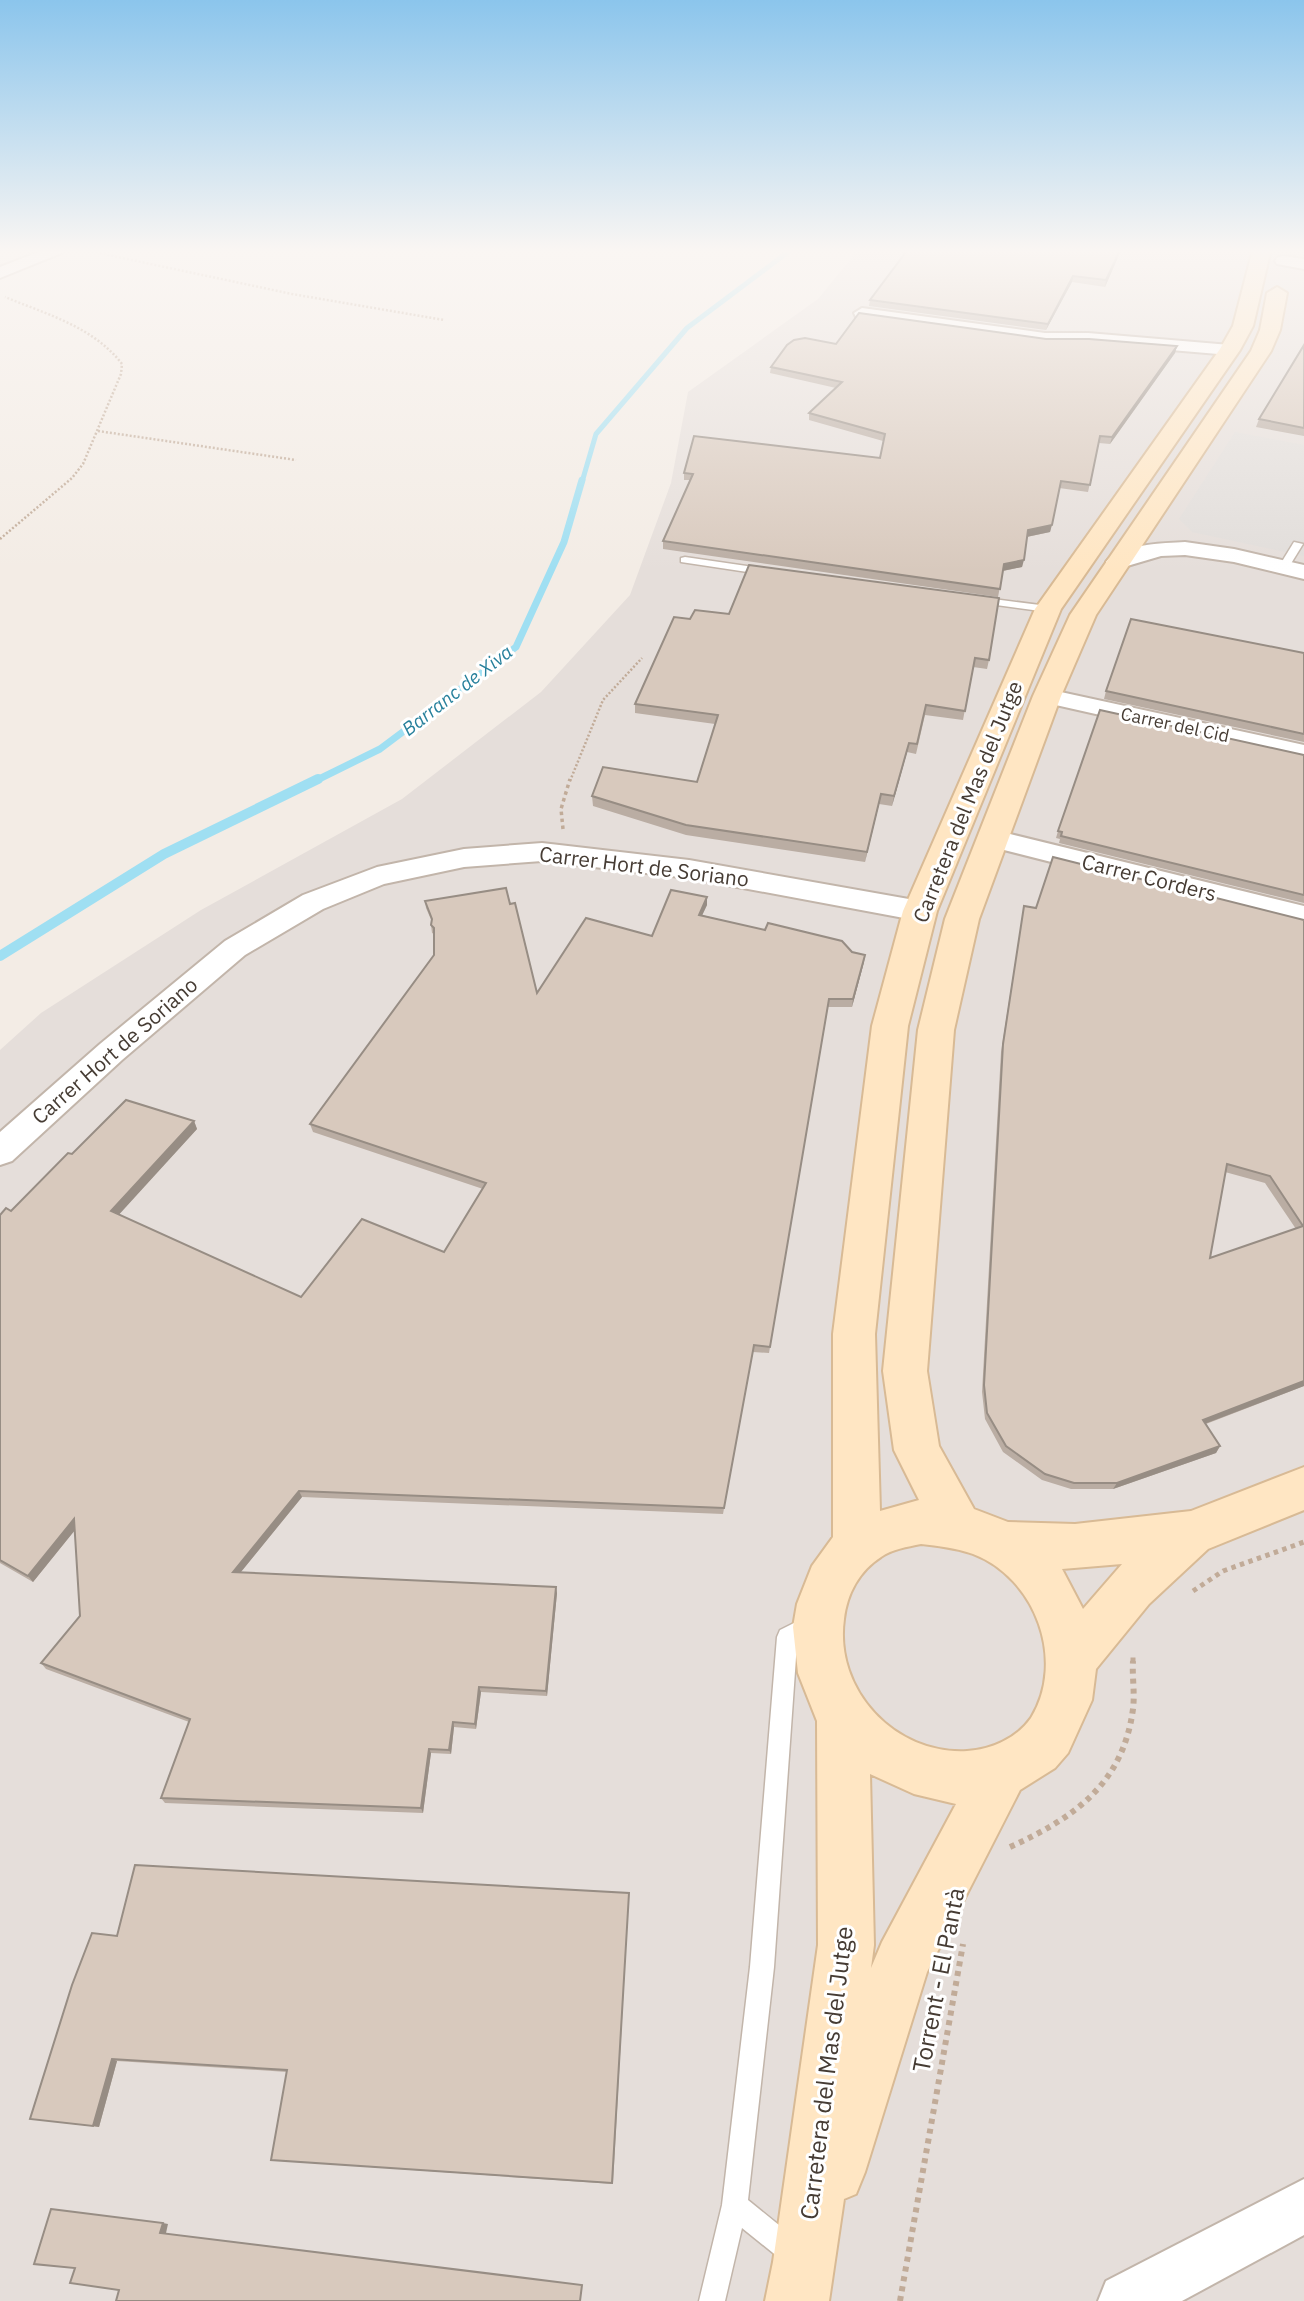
<svg xmlns="http://www.w3.org/2000/svg" width="1304" height="2301" font-family="'IBM Plex Sans',sans-serif">
	<style>
		.industrial { fill: #e5deda }
		.parking { fill: #e1ddda }
		.lines { fill: none; stroke-linecap: round; stroke-linejoin: round }
		.stream-far2 { stroke: #9fdff2; stroke-width: 5 }
		.stream-far1 { stroke: #9fdff2; stroke-width: 7 }
		.stream { stroke: #9fdff2; stroke-width: 10 }
		.lane-casing { stroke: #c2b5aa; stroke-width: 3 }
		.street-casing { stroke: #c2b5aa; stroke-width: 4 }
		.secondary-casing { stroke: #d8ba95; stroke-width: 4 }
		.path-far3 { stroke: #c1ab98; stroke-width: 2.5; stroke-dasharray: 2 2; stroke-linecap: butt }
		.path-far2 { stroke: #c1ab98; stroke-width: 3.5; stroke-dasharray: 3.5 3.5; stroke-linecap: butt }
		.path-far1 { stroke: #c1ab98; stroke-width: 5; stroke-dasharray: 4.5 4.5; stroke-linecap: butt }
		.path { stroke: #c1ab98; stroke-width: 6; stroke-dasharray: 5 5; stroke-linecap: butt }
		.lane { fill: #fff; fill-rule: evenodd }
		.street { fill: #fff; fill-rule: evenodd }
		.secondary { fill: #ffe6c3; fill-rule: evenodd }
		.wall { fill: #baada3; fill-rule: evenodd }
		.shaded-wall { fill: #978d84 }
		.building { fill: #d8c9bd; stroke: #978d84; stroke-width: 2; fill-rule: evenodd }
		.labels { text-anchor: middle; stroke-width: 6; stroke-linejoin: round; paint-order: stroke }
		.far-street-label { font-size: 18px; fill: #463c34; stroke: #fff }
		.far-water-label { font-size: 19px; font-style: italic; fill: #27809c; stroke: #fff }
		.street-label { font-size: 21px; fill: #463c34; stroke: #fff }
		.near-street-label { font-size: 24px; fill: #463c34; stroke: #fff }
	</style>
	<rect width="100%" height="100%" fill="#f3ece5"/>
	<path class="industrial" d="M859,249h445v2052h-1304v-1251l41,-37 160,-103 201,-111 139,-107 89,-97 41,-112 17,-91 130,-93z"/>
	<path class="parking" d="M1235,432l69,13v111l-112,-24 -13,-13z"/>
	<g class="lines">
		<path class="stream-far2" d="M582,482l14,-48 91,-106 105,-79"/>
		<path class="stream-far1" d="M315,781l65,-32 136,-102 48,-105 18,-62"/>
		<path class="stream" d="M0,956l164,-102 154,-75"/>
		<g class="lane-casing">
			<g id="lane">
				<path d="M1294,542l9,2 -16,26h-8l-1,-2z"/>
				<path d="M685,557l83,12 5,3 -5,3 -87,-13v-4z"/>
				<path d="M978,597l70,9 5,3 -5,3 -74,-10v-4z"/>
				<path d="M812,1614l7,3 3,7 -3,7 -22,12 -23,324 -26,233 53,43 4,9 -4,9 -9,4 -9,-4 -41,-33 -17,73h-26l23,-96 28,-238 27,-330 3,-7z"/>
			</g>
		</g>
		<g class="street-casing">
			<g id="street">
				<path d="M46,249h20l-2,3 -64,26v-11z"/>
				<path d="M1283,256l21,3v10l-27,-5 -2,-3 2,-3z"/>
				<path d="M862,308l183,25h43l142,12 9,5 -9,5 -142,-12h-43l-189,-26 -2,-4z"/>
				<path d="M1185,542l49,7 70,16v14l-70,-17 -49,-7 -24,1 -44,13 -8,-2 -3,-5c13,-18 58,-19 79,-20z"/>
				<path d="M1047,689l257,56v16l-266,-60 -3,-5 3,-5z"/>
				<path d="M994,830l310,76v20l-320,-81 -4,-6 4,-6z"/>
				<path d="M542,843l147,17 231,41 10,3 4,7 -4,7 -10,3 -231,-43 -147,-17 -78,6 -80,17 -61,25 -78,46 -123,105 -110,101 -12,4v-33l100,-88 125,-103 78,-46 74,-28 87,-18z"/>
				<path d="M1304,2179v56l-122,66h-84l8,-20z"/>
			</g>
		</g>
		<g class="secondary-casing">
			<path id="secondary" d="M1253,249h18l-18,77 -13,24 -179,259 -124,302 -29,115 -33,308 5,177 39,-11 -25,-50 -11,-79 35,-341 27,-111 88,-223 37,-81 181,-264 9,-21 7,-37 10,-6 10,6 -7,37 -9,21 -175,264 -35,81 -82,223 -25,111 -27,341 12,75 35,63 34,13 67,2 116,-13 113,-44v43l-96,39 -59,55 -53,65 -4,31 -24,53 -13,15 -35,22 -93,182 -62,200 -9,22 -12,5 -15,102h-64l8,-39 45,-317 -1,-224 -19,-48 -5,-46 4,-23 15,-38 21,-29v-203l39,-308 31,-115 132,-302 185,-260 13,-23zM921,1544c17,2 36,4 52,10 63,24 93,107 58,164 -14,20 -40,32 -64,33 -72,4 -133,-61 -123,-132 3,-25 15,-48 37,-62 11,-8 26,-10 40,-13zM1122,1564l-39,45 -21,-40zM870,1774l44,20 42,10 -74,138 -11,26 3,-23z"/>
		</g>
		<g class="path-far3">
			<path d="M80,249l212,45 152,26"/>
			<path d="M98,431l198,29"/>
			<path d="M0,539l72,-61 11,-14 38,-90 1,-10c-28,-37 -76,-50 -117,-67"/>
			<path d="M570,781l33,-81 39,-42"/>
		</g>
		<path class="path-far2" d="M563,829l-2,-20 9,-30"/>
		<g class="path-far1">
			<path d="M1193,1591l30,-20 81,-29"/>
			<path d="M1133,1662v-7"/>
		</g>
		<g class="path">
			<path d="M1010,1847c64,-29 113,-63 123,-138 2,-16 -1,-32 0,-48"/>
			<path d="M900,2301l63,-357"/>
		</g>
		<use href="#lane" class="lane"/>
		<use href="#street" class="street"/>
		<use href="#secondary" class="secondary"/>
	</g>
	<g class="wall">
		<path d="M1122,248l-17,39 -33,-5 -26,48 -177,-24 1,-6z"/>
		<path d="M1046,339l131,7 -2,7 -65,91 -11,-1 -11,49 -29,-4 -9,44 -23,5 -5,30 -19,4 -5,26 -335,-48v-8l27,-61h-6v-7l196,-15 3,-17 -74,-21v-7l27,-25 -66,-15 1,-6 65,-23z"/>
		<path d="M1304,345v91l-48,-9 3,-8z"/>
		<path d="M729,614l260,46 -2,9 -14,-2 -10,53 -38,-5 -9,39 -9,-2 -15,54 -13,-2 -14,58 -179,-27 -93,-29 -1,-10 105,-14 18,-58 -80,-11v-9l55,-85z"/>
		<path d="M1304,653v89l-200,-43 2,-8z"/>
		<path d="M1304,755v148l-245,-60 1,-4 -4,-1 2,-7z"/>
		<path d="M707,897v8l-5,10 150,37 12,10 -12,45h-24l-59,346 -16,-1 -30,162 -421,-17 -62,76 317,20 -10,103 -66,-4 -5,37 -22,-2 -3,27 -20,-1 -8,60 -258,-10 -4,-5 28,-76 -143,-53 -5,-6 39,-47 -5,-86 -42,52 -33,-19v-348l11,-4 61,-57 122,-33 3,8 -79,86 183,82 143,-45 39,-63 -170,-57 -3,-8 124,-169v-21l-2,-1 -1,-8 1,-3 -6,-14 -1,-7 112,92 115,-57z"/>
		<path d="M1024,906l12,2 268,12v466l-98,38 14,22 -4,7 -103,36h-42l-29,-9 -39,-28 -18,-33 -3,-27 19,-340zM1225,1172l40,11 31,46 -86,29z"/>
		<path d="M629,1893l-16,291 -342,-24 16,-88 -170,-11 -18,66 -69,-8 87,-183z"/>
	</g>
	<g class="shaded-wall">
		<path d="M1121,248h1l-17,39 1,-7z"/>
		<path d="M1073,276l-1,6 -26,48 2,-6z"/>
		<path d="M1177,346l-2,7 -65,91 2,-7z"/>
		<path d="M1052,525l-2,7 -24,5 2,-7z"/>
		<path d="M1024,560l-2,7 -20,4 2,-7z"/>
		<path d="M909,743l-2,9 -15,54 2,-10z"/>
		<path d="M881,794l-2,10 -14,58 2,-10z"/>
		<path d="M707,897v8l-8,17v-7z"/>
		<path d="M865,955l-1,7 -12,45 1,-8z"/>
		<path d="M194,1121l3,8 -82,90 -4,-8z"/>
		<path d="M1304,1381v5l-105,40 4,-6z"/>
		<path d="M1220,1446l-4,7 -103,36 4,-6z"/>
		<path d="M299,1491l3,6 -66,81 -3,-6z"/>
		<path d="M74,1519l5,6 -46,57 -5,-6z"/>
		<path d="M556,1587l1,6 -10,103 -1,-5z"/>
		<path d="M479,1687l2,5 -5,37 -1,-5z"/>
		<path d="M453,1722l1,5 -3,27 -2,-4z"/>
		<path d="M429,1749l2,4 -8,60 -2,-5z"/>
		<path d="M112,2059l5,2 -18,66 -6,-1z"/>
		<path d="M163,2223l5,1 -2,9h-6z"/>
	</g>
	<g class="building">
		<path d="M909,248h212l-15,32 -33,-4 -25,48 -178,-24z"/>
		<path d="M859,313l187,26h43l88,7 -65,91 -12,-1 -10,49 -29,-4 -9,44 -24,5 -4,30 -20,4 -4,25 -337,-48 30,-67 -9,-1 10,-37 186,22 5,-24 -76,-21 33,-31 -71,-15 16,-22 7,-5 11,-2 31,6z"/>
		<path d="M1304,345v83l-45,-9z"/>
		<path d="M749,565l250,33 -10,62 -14,-2 -10,53 -39,-6 -9,39 -8,-1 -15,53 -13,-2 -14,58 -181,-27 -94,-29 11,-29 94,15 21,-67 -83,-11 39,-87 16,2 5,-9 34,4z"/>
		<path d="M1131,619l173,34v81l-198,-43z"/>
		<path d="M1100,710l204,45v140l-243,-59 1,-4 -4,-1z"/>
		<path d="M1053,857l251,63v461l-101,39 17,26 -103,37h-43l-29,-9 -39,-28 -19,-33 -3,-28 19,-341 21,-138 12,2zM1227,1164l43,12 33,50 -93,32z"/>
		<path d="M506,888l4,16 5,-1 22,90 49,-75 66,18 19,-46 36,7 -8,18 66,15 3,-7 74,18 10,11 13,3 -12,44h-24l-59,348 -16,-2 -30,163 -425,-17 -66,81 323,15 -10,104 -67,-4 -4,37 -22,-2 -4,28 -20,-1 -8,59 -260,-10 29,-79 -149,-56 39,-47 -6,-97 -46,57 -28,-16v-345l6,-7 5,3 57,-58 4,1 54,-54 68,21 -83,90 190,86 61,-78 82,33 42,-69 -176,-59 124,-169v-27l-3,-3 1,-6 -7,-18z"/>
		<path d="M135,1865l494,28 -17,290 -341,-23 16,-90 -175,-11 -19,67 -63,-7 42,-134 20,-52 25,3z"/>
		<path d="M51,2209l112,14 -3,10 422,52 -2,16h-464l3,-11 -49,-7 5,-15 -41,-4z"/>
	</g>
	<linearGradient id="sky" x2="0" y2="1"><stop stop-color="#8bc5ec"/><stop offset="0.44" stop-color="#faf6f3"/><stop offset="1" stop-color="#faf6f3" stop-opacity="0"/></linearGradient>
	<rect width="1304" height="571" fill="url(#sky)"/>
	<g class="labels">
		<g class="far-street-label">
			<text transform="translate(1175 725) rotate(12)" y="6">Carrer del Cid</text>
		</g>
		<g class="far-water-label">
			<text transform="translate(457 690) rotate(-38)" y="7">Barranc de Xiva</text>
		</g>
		<g class="street-label">
			<text transform="translate(968 802) rotate(-68)" y="7">Carretera del Mas del Jutge</text>
			<text transform="translate(644 867) rotate(7)" y="7">Carrer Hort de Soriano</text>
			<text transform="translate(1149 878) rotate(14)" y="7">Carrer Corders</text>
			<text transform="translate(115 1051) rotate(-41)" y="7">Carrer Hort de Soriano</text>
		</g>
		<g class="near-street-label">
			<text transform="translate(939 1980) rotate(-79)" y="8">Torrent - El Pantà</text>
			<text transform="translate(827 2073) rotate(-83)" y="8">Carretera del Mas del Jutge</text>
		</g>
	</g>
</svg>
